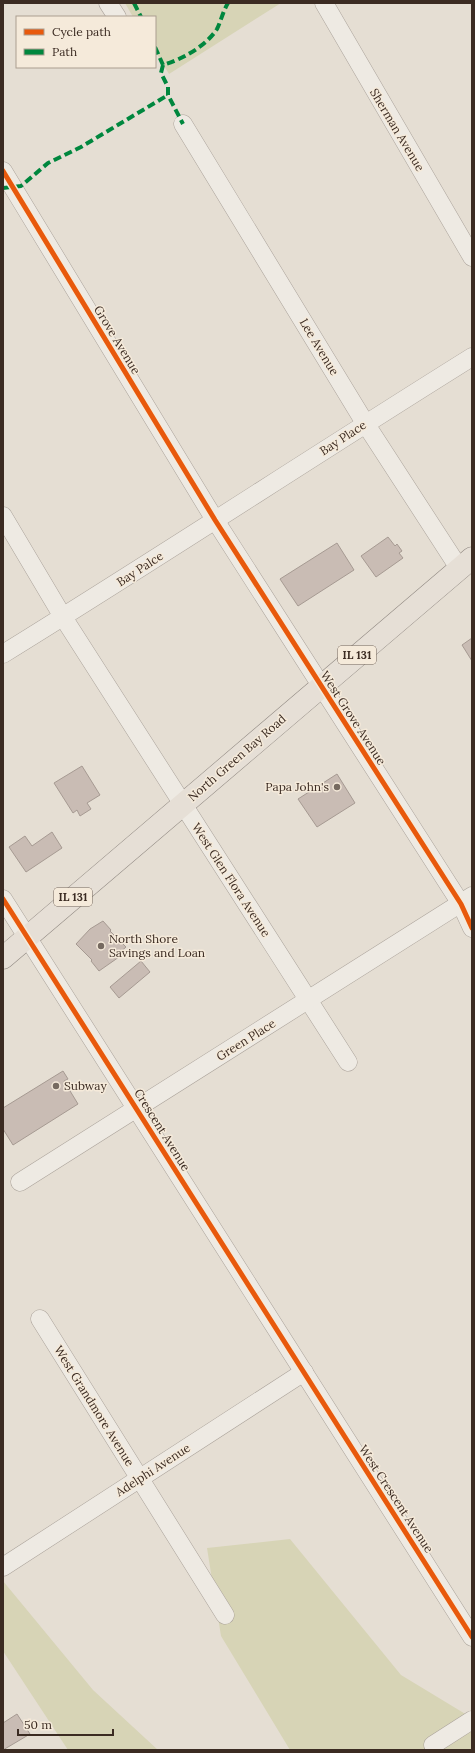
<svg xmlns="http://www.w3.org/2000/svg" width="475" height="1753" font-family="Lora,serif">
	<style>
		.green { fill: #d7d4b6 }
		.building { fill: #c9bcb4; stroke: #a69a92 }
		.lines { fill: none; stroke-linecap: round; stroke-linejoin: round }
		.minor-casing { stroke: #aba39b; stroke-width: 19 }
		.major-casing { stroke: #908982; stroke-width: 23 }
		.minor { stroke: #eeeae3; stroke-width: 18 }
		.major { stroke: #e6dfd6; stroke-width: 22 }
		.quiet { stroke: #00873e; stroke-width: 4; stroke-dasharray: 8 4; stroke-linecap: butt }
		.cycleway-casing { stroke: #f5eada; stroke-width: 8 }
		.cycleway { stroke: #e8590c; stroke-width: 5 }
		.poi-dot { fill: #766a60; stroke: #f5eada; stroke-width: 1.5 }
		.labels { text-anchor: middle; stroke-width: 3; stroke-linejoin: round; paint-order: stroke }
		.shield { fill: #f5eada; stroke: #736459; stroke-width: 1 }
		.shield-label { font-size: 11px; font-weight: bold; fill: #3b2b22 }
		.street-label { font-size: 12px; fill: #3b2b22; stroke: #f5eada }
		.poi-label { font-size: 12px; fill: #3b2b22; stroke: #f5eada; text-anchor: start }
	</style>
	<rect width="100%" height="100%" fill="#e5ded3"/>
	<g class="green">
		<path d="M125,3h156l-112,71 -14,-23v-34h-22z"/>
		<path d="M290,1539l111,136 71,43v32h-182l-69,-114 -14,-88z"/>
		<path d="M3,1581l90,109 65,60h-90l-65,-99z"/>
	</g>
	<g class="building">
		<path d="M388,537l7,9 2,-2 5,7 -3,2 4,5 -27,19 -15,-21z"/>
		<path d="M337,543l17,27 -56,36 -18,-27z"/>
		<path d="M472,638v23l-10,-16z"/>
		<path d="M82,766l18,29 -13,8 4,6 -11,7 -3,-6 -4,3 -19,-30z"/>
		<path d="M337,774l18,29 -38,24 -19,-28z"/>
		<path d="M52,832l10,16 -36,24 -17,-25 16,-11 7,10z"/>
		<path d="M103,921l8,9 -1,1 16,16 -9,8 2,2 -20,14 -8,-10 1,-1 -16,-16 14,-15z"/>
		<path d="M141,961l9,11 -31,26 -9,-11z"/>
		<path d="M63,1071l5,8 -4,2 14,23 -65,41 -10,-16v-21z"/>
		<path d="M17,1714l13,20 -27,16v-27z"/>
	</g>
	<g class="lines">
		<g class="minor-casing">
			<g id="minor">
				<path d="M108,3l9,14"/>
				<path d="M324,3l148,254"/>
				<path d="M183,124l182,299 94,145"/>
				<path d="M3,171l212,349 246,384 11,24"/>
				<path d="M3,516l60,101 285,445"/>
				<path d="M3,654c157,-97 312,-199 469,-297"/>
				<path d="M3,899l469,738"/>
				<path d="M20,1182l452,-286"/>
				<path d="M40,1319l185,296"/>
				<path d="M3,1567l301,-195"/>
				<path d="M433,1745l39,-25"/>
			</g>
		</g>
		<g class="major-casing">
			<path id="major" d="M3,958l469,-400"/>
		</g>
		<use href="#minor" class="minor"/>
		<use href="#major" class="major"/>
		<g class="quiet">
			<path d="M134,3l7,14"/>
			<path d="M155,47l8,18c20,-6 43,-19 54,-36 4,-8 6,-18 11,-26"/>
			<path d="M163,65l-2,8 7,14v8l15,29"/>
			<path d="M3,188l18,-2 27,-23 33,-16 87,-52"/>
		</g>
		<g class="cycleway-casing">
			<g id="cycleway">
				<path d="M3,171l212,349 246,384 11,24"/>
				<path d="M3,899l469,738"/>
			</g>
		</g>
		<use href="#cycleway" class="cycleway"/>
	</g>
	<g class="poi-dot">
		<circle cx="337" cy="787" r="4"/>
		<circle cx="101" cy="946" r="4"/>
		<circle cx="56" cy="1086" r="4"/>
	</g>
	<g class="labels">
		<g class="shield">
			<rect x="338" y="646" width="38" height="18" rx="3"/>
			<rect x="54" y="888" width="38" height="18" rx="3"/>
		</g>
		<g class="shield-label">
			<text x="357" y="659">IL 131</text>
			<text x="73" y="901">IL 131</text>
		</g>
		<g class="street-label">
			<text transform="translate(397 130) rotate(59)" y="4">Sherman Avenue</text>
			<text transform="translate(117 340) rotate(59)" y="4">Grove Avenue</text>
			<text transform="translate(319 347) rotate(59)" y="4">Lee Avenue</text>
			<text transform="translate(343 438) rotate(-33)" y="4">Bay Place</text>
			<text transform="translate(140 569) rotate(-33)" y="4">Bay Palce</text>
			<text transform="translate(353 718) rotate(57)" y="4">West Grove Avenue</text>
			<text transform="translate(237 758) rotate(-41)" y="4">North Green Bay Road</text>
			<text transform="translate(231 880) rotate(57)" y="4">West Glen Flora Avenue</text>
			<text transform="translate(246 1040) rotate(-32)" y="4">Green Place</text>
			<text transform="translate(162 1130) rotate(58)" y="4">Crescent Avenue</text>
			<text transform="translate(94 1406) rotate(58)" y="4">West Grandmore Avenue</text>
			<text transform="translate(153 1470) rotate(-33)" y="4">Adelphi Avenue</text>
			<text transform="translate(396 1499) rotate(57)" y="4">West Crescent Avenue</text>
		</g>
		<g class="poi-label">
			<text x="329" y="791" text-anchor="end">Papa John's</text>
			<text x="109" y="943">North Shore<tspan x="109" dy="14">Savings and Loan</tspan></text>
			<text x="64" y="1090">Subway</text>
		</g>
	</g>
	<rect width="475" height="1753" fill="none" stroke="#3b2b22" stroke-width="8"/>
	<rect x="16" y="16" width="140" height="52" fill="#f5eada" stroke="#ab9e90"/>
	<rect x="24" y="29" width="20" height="6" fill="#e8590c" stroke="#ab9e90"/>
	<text x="52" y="36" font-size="12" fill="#3b2b22">Cycle path</text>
	<rect x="24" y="49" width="20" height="6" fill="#00873e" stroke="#ab9e90"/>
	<text x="52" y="56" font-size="12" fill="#3b2b22">Path</text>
	<path d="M18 1729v6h95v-6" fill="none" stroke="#3b2b22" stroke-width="2"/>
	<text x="24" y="1729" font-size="12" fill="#3b2b22" stroke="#f5eada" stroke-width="3" paint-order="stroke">50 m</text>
</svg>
